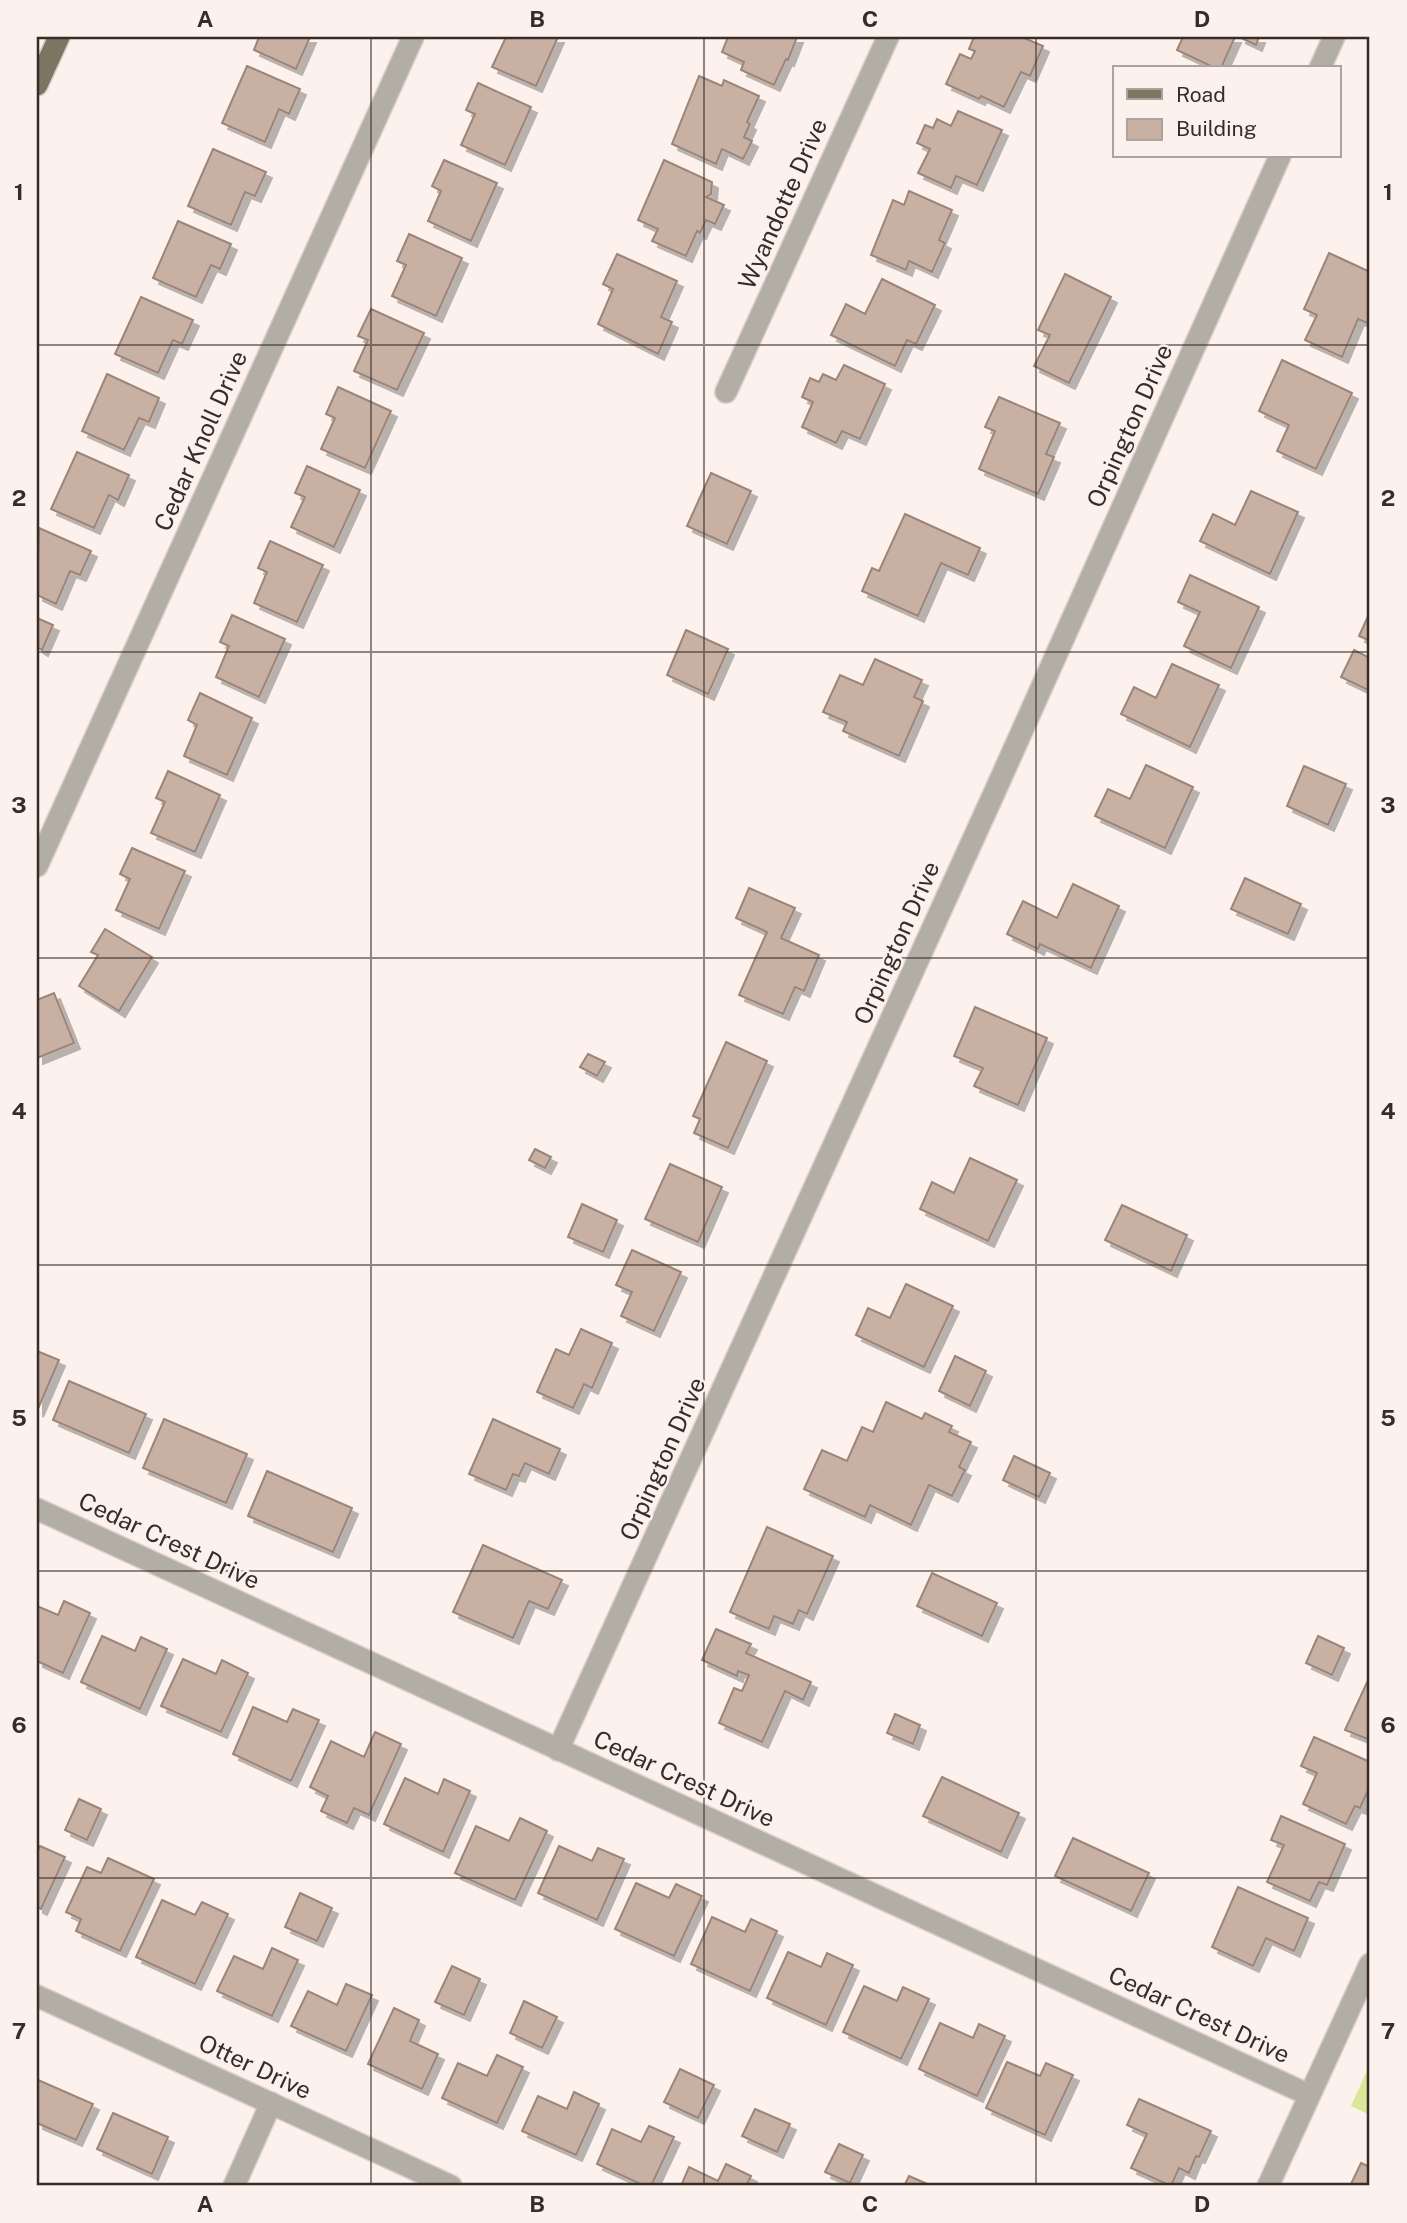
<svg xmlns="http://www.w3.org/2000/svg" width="1407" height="2223" font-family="'Public Sans',sans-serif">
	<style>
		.green { fill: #dae698 }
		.building { fill: #c8b0a3; stroke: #9c8578; stroke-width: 2; filter: url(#shadow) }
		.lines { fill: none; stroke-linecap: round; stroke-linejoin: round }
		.street-casing { stroke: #d9cec9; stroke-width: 24 }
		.primary-casing { stroke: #d9cec9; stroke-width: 24 }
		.street { stroke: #b3aea4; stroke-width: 21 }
		.primary { stroke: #7d7462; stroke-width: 21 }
		.grid { fill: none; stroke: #372d28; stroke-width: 2; stroke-opacity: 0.55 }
		.labels { text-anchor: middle; stroke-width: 5; stroke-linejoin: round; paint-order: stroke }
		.street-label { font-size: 24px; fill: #372d28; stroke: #fcf1ec }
		.neatline { fill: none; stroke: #372d28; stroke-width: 2.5 }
		.grid-label { font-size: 23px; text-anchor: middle; font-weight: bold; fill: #372d28 }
	</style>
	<defs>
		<filter id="shadow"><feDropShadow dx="6" dy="6" stdDeviation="0" flood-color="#0004"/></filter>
	</defs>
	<rect width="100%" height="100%" fill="#fcf1ec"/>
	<path class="green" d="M1370,2064v51l-19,-9z"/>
	<g class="building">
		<path d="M259,37h51l-14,32 -42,-19z"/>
		<path d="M506,37h52l-22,49 -44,-19z"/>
		<path d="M728,37h69l-9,23 -2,-1 -12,26 -33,-15 3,-8 -22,-10z"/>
		<path d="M974,37h48l21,9 -13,30 -9,-4 -17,35 -23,-11 -2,3 -33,-15 14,-30 11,5 4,-8 -6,-2z"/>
		<path d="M1183,37h52l-14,31h-6l-38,-18z"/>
		<path d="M1239,37h20l-3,8z"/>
		<path d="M247,66l53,23 -11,25 -10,-5 -14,33 -43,-19z"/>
		<path d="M699,76l23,10 2,-6 35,16 -12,26 3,2 -6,13 8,4 -9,18 -21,-10 -6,15 -44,-20z"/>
		<path d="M478,83l53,24 -26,58 -44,-20 14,-31 -9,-4z"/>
		<path d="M958,111l44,19 -25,55 -21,-9 -5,12 -33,-15 12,-24 -13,-6 8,-18 8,3 4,-9 14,7z"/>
		<path d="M213,149l53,23 -11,24 -10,-4 -14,33 -43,-19z"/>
		<path d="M444,160l53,23 -26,58 -43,-20 13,-30 -9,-5z"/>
		<path d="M664,160l48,22 -1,12 -5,3 18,8 -9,19 -9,-4 -6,13 -3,-2 -11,25 -34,-15 6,-12 -20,-9z"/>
		<path d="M909,191l43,19 -13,30 6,3 -13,29 -23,-11 -3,9 -35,-15 22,-55 11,5z"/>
		<path d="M178,221l53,23 -11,25 -9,-4 -15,32 -43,-19z"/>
		<path d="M409,234l53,24 -26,58 -44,-20 14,-31 -9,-4z"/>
		<path d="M1329,253l41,19v52l-12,-5 -16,38 -37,-17 12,-25 -13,-6z"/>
		<path d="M617,254l60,27 -16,36 11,5 -14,32 -60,-30 15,-35 -10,-5z"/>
		<path d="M1065,274l46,23 -42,86 -35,-17 16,-31 -12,-5z"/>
		<path d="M882,279l53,26 -19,39 -9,-4 -12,26 -64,-31 15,-31 19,10z"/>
		<path d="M141,297l52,23 -11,24 -9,-4 -15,33 -43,-19z"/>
		<path d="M371,309l53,24 -27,57 -43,-19 14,-31 -10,-4z"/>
		<path d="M1282,360l70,33 -36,76 -39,-18 12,-26 -30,-14z"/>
		<path d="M844,365l41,19 -25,55 -18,-8 -6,12 -34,-16 11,-25 -11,-5 8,-19 9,4 4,-8 13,6z"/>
		<path d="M107,374l52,24 -10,24 -10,-4 -15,32 -42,-19z"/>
		<path d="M338,387l53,24 -26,57 -44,-19 14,-31 -9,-4z"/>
		<path d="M999,397l61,26 -14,31 8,3 -16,37 -59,-25 16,-38 -10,-4z"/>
		<path d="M77,452l52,23 -11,25 -9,-5 -15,33 -43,-19z"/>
		<path d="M307,466l53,24 -26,57 -43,-20 14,-30 -10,-4z"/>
		<path d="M711,473l40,18 -24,53 -40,-18z"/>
		<path d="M1251,491l47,21 -28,62 -70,-33 13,-27 22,11z"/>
		<path d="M905,514l75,34 -12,27 -27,-12 -23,53 -56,-25 10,-23 7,3z"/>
		<path d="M39,528l52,23 -11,24 -10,-4 -14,33 -19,-9z"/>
		<path d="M270,541l53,24 -26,57 -43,-19 13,-31 -9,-4z"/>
		<path d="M1190,575l69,32 -28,61 -47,-22 16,-34 -22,-10z"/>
		<path d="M1370,612v29l-11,-5z"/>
		<path d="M232,615l53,24 -26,58 -43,-20 13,-31 -9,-4z"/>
		<path d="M37,618l16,7 -11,25 -5,-3z"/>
		<path d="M686,630l42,19 -20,45 -41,-19z"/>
		<path d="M1354,650l16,8v33l-29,-14z"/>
		<path d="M875,659l47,21 -8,17 9,4 -24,55 -56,-25 4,-9 -24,-10 17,-37 23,10z"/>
		<path d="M1172,664l47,21 -29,62 -69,-33 13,-27 22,11z"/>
		<path d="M200,693l52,25 -25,57 -43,-19 13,-31 -9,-5z"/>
		<path d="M1146,765l47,22 -28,61 -70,-32 13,-27 22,10z"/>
		<path d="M1304,766l42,18 -18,41 -41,-19z"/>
		<path d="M168,771l52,24 -25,57 -44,-19 14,-31 -9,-4z"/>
		<path d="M132,848l53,23 -26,58 -43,-19 14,-31 -10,-5z"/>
		<path d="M1245,878l56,26 -13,30 -57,-25z"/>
		<path d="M1073,884l46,22 -28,62 -51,-24 -2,5 -31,-15 16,-33 34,17z"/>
		<path d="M749,888l46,20 -14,30 38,17 -15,36 -9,-4 -12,27 -44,-19 28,-63 -31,-14z"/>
		<path d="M105,929l47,28 -33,54 -40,-25 19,-31 -7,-3z"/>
		<path d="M54,993l20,50 -37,15v-58z"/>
		<path d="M975,1007l72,31 -29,67 -44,-19 9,-18 -29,-12z"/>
		<path d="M726,1042l41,19 -39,87 -34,-15 6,-14 -7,-3z"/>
		<path d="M588,1054l17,8 -8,14 -17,-9z"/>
		<path d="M535,1149l16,8 -6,11 -16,-8z"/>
		<path d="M970,1158l47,22 -29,61 -68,-32 12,-27 22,11z"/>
		<path d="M670,1164l52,23 -24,55 -53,-23z"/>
		<path d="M582,1204l35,16 -14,32 -35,-15z"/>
		<path d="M1122,1205l65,30 -16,36 -66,-31z"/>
		<path d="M632,1250l49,22 -27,59 -33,-15 11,-24 -16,-7z"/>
		<path d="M906,1284l47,22 -29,61 -68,-32 12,-27 22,10z"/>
		<path d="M581,1329l31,14 -20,45 -8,-4 -11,24 -36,-16 19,-43 13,6z"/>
		<path d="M37,1351l22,9 -22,51z"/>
		<path d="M955,1356l31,15 -16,35 -31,-15z"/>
		<path d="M69,1381l77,33 -17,39 -76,-33z"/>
		<path d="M886,1402l36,17 3,-6 27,13 -3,6 22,10 -12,25 6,3 -13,26 -23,-11 -18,40 -41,-20 -5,12 -61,-28 18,-39 25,11 15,-34 11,5z"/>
		<path d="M164,1419l83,35 -21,49 -83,-35z"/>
		<path d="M493,1419l67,30 -11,25 -24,-11 -6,13 -6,-2 -7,16 -37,-16z"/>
		<path d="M1014,1456l36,17 -11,24 -36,-17z"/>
		<path d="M267,1471l85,37 -19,44 -85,-36z"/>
		<path d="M767,1527l66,29 -26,58 -8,-4 -6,14 -19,-8 -5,13 -39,-17z"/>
		<path d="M483,1545l79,35 -14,29 -19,-8 -16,37 -60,-26z"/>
		<path d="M932,1573l65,30 -15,33 -65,-30z"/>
		<path d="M64,1601l26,12 -27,60 -26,-12v-55l21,9z"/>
		<path d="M716,1629l35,15 -5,9 65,29 -8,18 -18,-9 -23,51 -43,-19 15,-35 8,3 7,-16 -11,-4 -1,5 -35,-16z"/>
		<path d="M102,1636l33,15 6,-14 26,12 -27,60 -59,-27z"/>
		<path d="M1318,1636l26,12 -12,27 -26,-12z"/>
		<path d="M183,1659l33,15 6,-14 26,13 -27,59 -60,-26z"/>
		<path d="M1370,1676v64l-25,-10z"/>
		<path d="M253,1707l34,15 6,-13 26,11 -28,61 -58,-27z"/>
		<path d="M895,1714l25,11 -7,19 -26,-11z"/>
		<path d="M375,1732l26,12 -32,71 -15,-7 -7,15 -26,-12 7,-15 -18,-9 21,-46 33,16z"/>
		<path d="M1314,1737l56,25v24l-10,22 -5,-2 -9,18 -43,-20 14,-31 -16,-7z"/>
		<path d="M942,1777l77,36 -18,39 -78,-36z"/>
		<path d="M405,1778l33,16 6,-15 26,12 -27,61 -59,-28z"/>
		<path d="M79,1799l22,10 -14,31 -22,-10z"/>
		<path d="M1281,1816l64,28 -18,41 -8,-3 -9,19 -43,-19 17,-37 -13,-5z"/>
		<path d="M520,1818l27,13 -32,69 -60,-27 21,-47 33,15z"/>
		<path d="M1073,1838l76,35 -18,38 -76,-35z"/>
		<path d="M40,1846l25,11 -24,52 -4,-2v-55z"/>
		<path d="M559,1846l33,15 6,-13 26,11 -27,61 -59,-27z"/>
		<path d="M108,1858l46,21 -34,72 -44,-20 5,-12 -15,-7 21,-45 14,6z"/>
		<path d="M636,1883l33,15 7,-14 26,12 -28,60 -59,-27z"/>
		<path d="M1238,1887l70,31 -14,33 -28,-13 -13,28 -41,-19z"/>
		<path d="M300,1893l32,15 -15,33 -32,-14z"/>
		<path d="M162,1900l33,15 7,-13 26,12 -33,70 -59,-27z"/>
		<path d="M712,1917l33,15 6,-13 26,12 -27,60 -59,-27z"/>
		<path d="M272,1948l26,12 -26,56 -55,-25 17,-35 29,13z"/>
		<path d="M788,1952l33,15 6,-14 26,12 -27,60 -59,-27z"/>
		<path d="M452,1966l28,13 -16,36 -29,-13z"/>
		<path d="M346,1984l26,11 -26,56 -55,-25 17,-35 29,14z"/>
		<path d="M864,1986l33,15 6,-14 26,12 -28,60 -58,-27z"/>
		<path d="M524,2001l33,16 -15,31 -32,-15z"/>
		<path d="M394,2008l25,12 -9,21 28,13 -16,35 -54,-25z"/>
		<path d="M940,2023l33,15 6,-14 26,12 -28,60 -58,-27z"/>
		<path d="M497,2055l26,12 -26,56 -55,-25 16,-35 29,13z"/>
		<path d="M1007,2062l33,14 6,-13 27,12 -28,60 -59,-27z"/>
		<path d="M680,2069l34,16 -16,33 -34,-16z"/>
		<path d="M38,2080l55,24 -17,36 -39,-17z"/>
		<path d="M574,2092l25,12 -23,51 -54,-24 16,-35 29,13z"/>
		<path d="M1139,2099l72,32 -12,26 -3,-1 -7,17 -10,-5 -8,18 -40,-18 16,-34 -20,-9z"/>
		<path d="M755,2109l35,15 -13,28 -35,-16z"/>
		<path d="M113,2113l55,24 -16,37 -55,-25z"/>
		<path d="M649,2126l25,11 -23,49h-6l-48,-22 15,-35 29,13z"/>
		<path d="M839,2144l24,11 -13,28 -25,-11z"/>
		<path d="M1361,2163l9,4v19h-20z"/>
		<path d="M726,2164l25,12 -5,10h-65l8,-19 29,14z"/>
		<path d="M909,2176l23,10h-28z"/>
	</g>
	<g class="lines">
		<g class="street-casing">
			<g id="street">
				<path d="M1320,68l14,-31"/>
				<path d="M726,392l162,-355"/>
				<path d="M37,866l376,-829"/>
				<path d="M37,1509l1272,586"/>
				<path d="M558,1750l438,-961 284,-633"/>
				<path d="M37,1996l414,190"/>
				<path d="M234,2186l37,-83"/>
				<path d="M1268,2186l102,-222"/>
			</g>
		</g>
		<g class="primary-casing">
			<path id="primary" d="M37,85l22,-48"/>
		</g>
		<use href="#street" class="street"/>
		<use href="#primary" class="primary"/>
	</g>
	<path class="grid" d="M371,37v2149M704,37v2149M1036,37v2149M37,345h1333M37,652h1333M37,958h1333M37,1265h1333M37,1571h1333M37,1878h1333"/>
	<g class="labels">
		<g class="street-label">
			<text transform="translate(783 204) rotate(-66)" y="8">Wyandotte Drive</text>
			<text transform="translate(1130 426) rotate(-66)" y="8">Orpington Drive</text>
			<text transform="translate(201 441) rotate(-66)" y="8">Cedar Knoll Drive</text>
			<text transform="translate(897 943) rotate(-66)" y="8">Orpington Drive</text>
			<text transform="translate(663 1459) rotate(-66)" y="8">Orpington Drive</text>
			<text transform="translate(169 1541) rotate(25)" y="8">Cedar Crest Drive</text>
			<text transform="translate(684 1779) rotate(25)" y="8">Cedar Crest Drive</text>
			<text transform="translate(1199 2015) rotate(25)" y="8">Cedar Crest Drive</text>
			<text transform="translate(255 2067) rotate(25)" y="8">Otter Drive</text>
		</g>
	</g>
	<rect width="1407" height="2223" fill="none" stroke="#fcf1ec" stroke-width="77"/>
	<rect x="1113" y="66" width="228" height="91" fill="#fcf1ec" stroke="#ada39e" stroke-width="2"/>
	<rect x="1127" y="89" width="35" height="10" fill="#7d7462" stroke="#ada39e" stroke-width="2"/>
	<text x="1176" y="102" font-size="21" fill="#372d28">Road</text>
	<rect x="1127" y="119" width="35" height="21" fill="#c8b0a3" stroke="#ada39e" stroke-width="2"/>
	<text x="1176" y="136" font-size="21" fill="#372d28">Building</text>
	<rect x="38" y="38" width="1330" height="2146" class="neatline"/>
	<g class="grid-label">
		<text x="205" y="27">A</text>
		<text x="537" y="27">B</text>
		<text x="870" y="27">C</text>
		<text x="1202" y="27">D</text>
		<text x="19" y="200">1</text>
		<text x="1388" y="200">1</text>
		<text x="19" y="506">2</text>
		<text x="1388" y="506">2</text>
		<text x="19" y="813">3</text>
		<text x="1388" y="813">3</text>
		<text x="19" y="1119">4</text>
		<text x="1388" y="1119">4</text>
		<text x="19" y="1426">5</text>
		<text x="1388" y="1426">5</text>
		<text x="19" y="1733">6</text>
		<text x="1388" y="1733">6</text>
		<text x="19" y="2039">7</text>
		<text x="1388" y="2039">7</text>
		<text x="205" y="2212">A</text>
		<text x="537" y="2212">B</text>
		<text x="870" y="2212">C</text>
		<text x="1202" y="2212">D</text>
	</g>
</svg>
